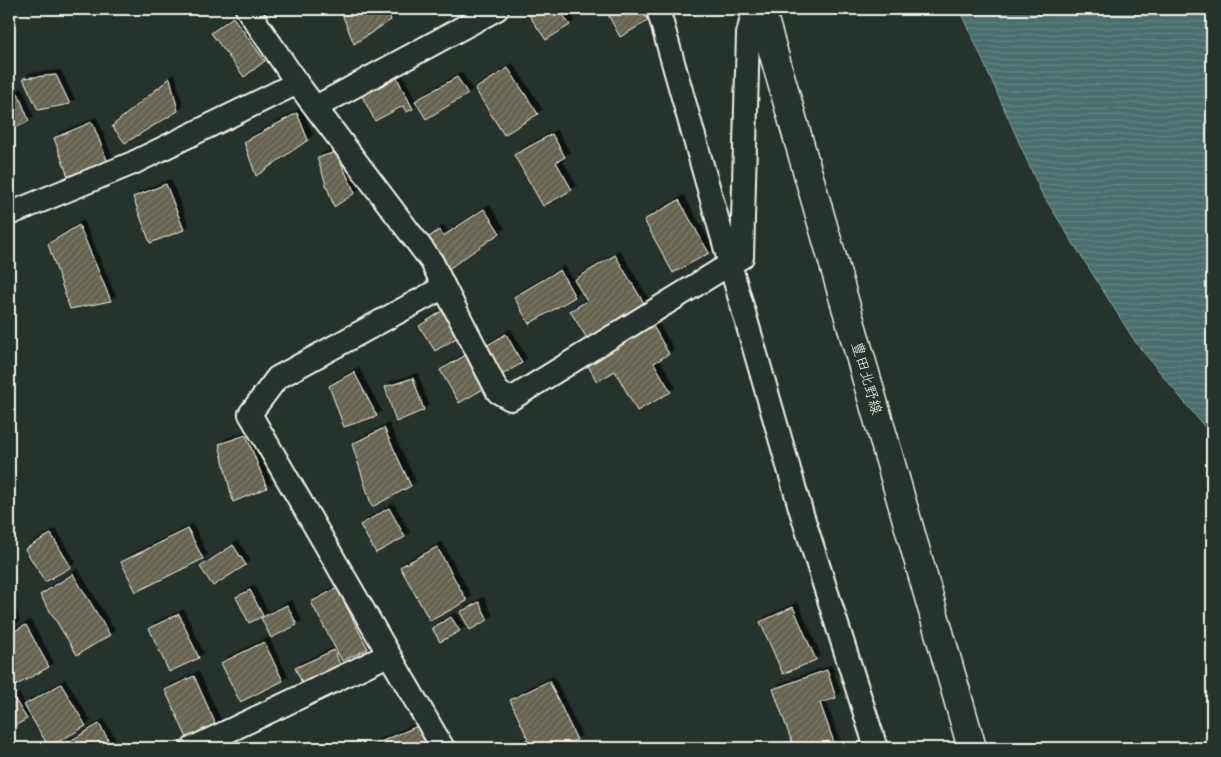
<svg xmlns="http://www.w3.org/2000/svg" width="1221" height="757" font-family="'Comic Neue','Klee One',sans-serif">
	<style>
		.water { fill: url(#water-rules); stroke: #8da29e }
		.building { fill: url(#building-hatch); stroke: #f4f1e8; filter: url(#shadow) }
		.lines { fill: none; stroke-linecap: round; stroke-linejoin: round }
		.minor-casing { stroke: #f4f1e8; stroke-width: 26 }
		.secondary-casing { stroke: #f4f1e8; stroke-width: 31 }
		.minor { stroke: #26332d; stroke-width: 22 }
		.secondary { stroke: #26332d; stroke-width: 28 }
		.labels { text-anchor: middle; stroke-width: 4; stroke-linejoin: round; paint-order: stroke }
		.street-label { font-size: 15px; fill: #f4f1e8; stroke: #26332d }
	</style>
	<defs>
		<pattern id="water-rules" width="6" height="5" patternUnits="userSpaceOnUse" patternTransform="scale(1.25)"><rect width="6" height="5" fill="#496e6d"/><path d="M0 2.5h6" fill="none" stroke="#648382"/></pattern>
		<pattern id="building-hatch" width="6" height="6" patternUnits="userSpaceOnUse" patternTransform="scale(1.25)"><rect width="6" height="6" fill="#65634f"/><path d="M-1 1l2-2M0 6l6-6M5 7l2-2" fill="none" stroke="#7c7a68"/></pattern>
		<filter id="shadow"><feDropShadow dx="4.5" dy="-4.5" stdDeviation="0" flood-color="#0009"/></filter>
	</defs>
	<rect width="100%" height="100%" fill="#26332d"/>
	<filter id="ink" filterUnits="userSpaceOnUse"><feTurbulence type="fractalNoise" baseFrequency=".02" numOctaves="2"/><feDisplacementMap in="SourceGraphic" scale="10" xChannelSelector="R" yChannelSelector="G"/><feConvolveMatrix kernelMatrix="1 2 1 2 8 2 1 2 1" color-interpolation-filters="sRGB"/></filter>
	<g filter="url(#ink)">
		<path class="water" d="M960,9h252v427l-76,-93 -95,-151z"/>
		<g class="building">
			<path d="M340,9h47l4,11 -37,24z"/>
			<path d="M528,9h31l11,16 -24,15 -20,-29z"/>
			<path d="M605,9h37l6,12 -28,16z"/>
			<path d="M233,17l32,44 -21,16 -33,-44z"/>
			<path d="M508,68l30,46 -34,21 -29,-46z"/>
			<path d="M56,75l14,29 -32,6 -15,-32z"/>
			<path d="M457,77l11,17 -42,25 -11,-18z"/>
			<path d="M170,78l8,33 -53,32 -13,-17z"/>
			<path d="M397,78l16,31 -7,3 -3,-6 -28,15 -13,-25z"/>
			<path d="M18,93l11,28 -20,10v-35z"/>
			<path d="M297,113l11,27 -52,36 -12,-34z"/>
			<path d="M92,122l17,43 -39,17 -16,-44z"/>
			<path d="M552,134l13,23 -9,5 16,28 -29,16 -29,-51z"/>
			<path d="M336,152l19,41 -21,14 -17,-49z"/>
			<path d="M166,184l18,46 -34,13 -17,-46z"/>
			<path d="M679,200l30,53 -36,20 -29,-53z"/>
			<path d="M484,209l16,24 -56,39 -21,-31 16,-11 4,6z"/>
			<path d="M79,225l32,76 -41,8 -22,-65z"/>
			<path d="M615,255l30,50 -57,35 -18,-29 17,-10 -13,-21z"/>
			<path d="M560,270l15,27 -46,27 -15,-27z"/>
			<path d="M442,311l16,26 -23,14 -16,-25z"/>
			<path d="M653,326l16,28 -15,9 17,29 -34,19 -22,-40 -18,11 -10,-18z"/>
			<path d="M506,334l16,29 -22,13 -17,-28z"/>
			<path d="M466,355l19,33 -26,15 -19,-33z"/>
			<path d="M354,372l23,44 -33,11 -15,-41z"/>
			<path d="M413,378l11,32 -28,12 -11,-35z"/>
			<path d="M384,428l27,58 -39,21 -20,-63z"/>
			<path d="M246,435l21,53 -34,14 -14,-58z"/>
			<path d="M389,508l16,29 -29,16 -16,-28z"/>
			<path d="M188,529l15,30 -67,33 -15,-30z"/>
			<path d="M51,534l20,33 -26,15 -20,-33z"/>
			<path d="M233,545l13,20 -33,21 -13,-19z"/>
			<path d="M437,547l30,54 -37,20 -30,-54z"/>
			<path d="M73,574l37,61 -33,20 -37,-60z"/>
			<path d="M337,588l31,61 -26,12 -31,-59z"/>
			<path d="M250,590l13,26 -14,7 -13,-26z"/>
			<path d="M479,602l9,18 -18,10 -10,-18z"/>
			<path d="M287,605l10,20 -26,13 -10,-20z"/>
			<path d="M9,606l6,20 -6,2z"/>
			<path d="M793,607l23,53 -33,14 -23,-52z"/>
			<path d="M179,614l20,44 -30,14 -20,-44z"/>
			<path d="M451,617l9,14 -20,11 -8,-14z"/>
			<path d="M26,625l23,42 -36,20 -4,-8v-45z"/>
			<path d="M264,642l19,39 -43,21 -19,-39z"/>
			<path d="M334,650l9,21 -38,18 -10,-21z"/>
			<path d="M827,670l9,28 -16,5 16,45h-42l-21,-59z"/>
			<path d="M194,676l22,49 -29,13 -22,-48z"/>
			<path d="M549,681l28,59 -18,8h-49l18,-9 -18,-39z"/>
			<path d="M61,684l25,42 -37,21 -25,-42z"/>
			<path d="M14,698l13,21 -18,10v-28z"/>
			<path d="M99,724l14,24h-55z"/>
			<path d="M420,725l10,23h-58l-1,-2z"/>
		</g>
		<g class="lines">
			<g class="minor-casing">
				<g id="minor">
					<path d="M247,9l50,74 135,179 12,25 -167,91 -27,36 193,334"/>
					<path d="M658,9l72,255 12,-7 6,-223 6,-25"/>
					<path d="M316,107l181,-98"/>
					<path d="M9,214l124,-51 164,-80"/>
					<path d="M444,287l54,105 13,7 219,-135 71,247 75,237"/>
					<path d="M193,748l195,-93"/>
				</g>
			</g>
			<g class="secondary-casing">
				<path id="secondary" d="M761,9l211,739"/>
			</g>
			<use href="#minor" class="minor"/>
			<use href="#secondary" class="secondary"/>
		</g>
	</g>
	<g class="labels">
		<g class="street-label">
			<text transform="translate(867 378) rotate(74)" y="5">豊田北野線</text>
		</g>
	</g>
	<rect width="1221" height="757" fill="none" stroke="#26332d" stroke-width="30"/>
	<rect x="15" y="15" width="1191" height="727" fill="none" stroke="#f4f1e8" stroke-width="2" filter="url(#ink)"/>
</svg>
